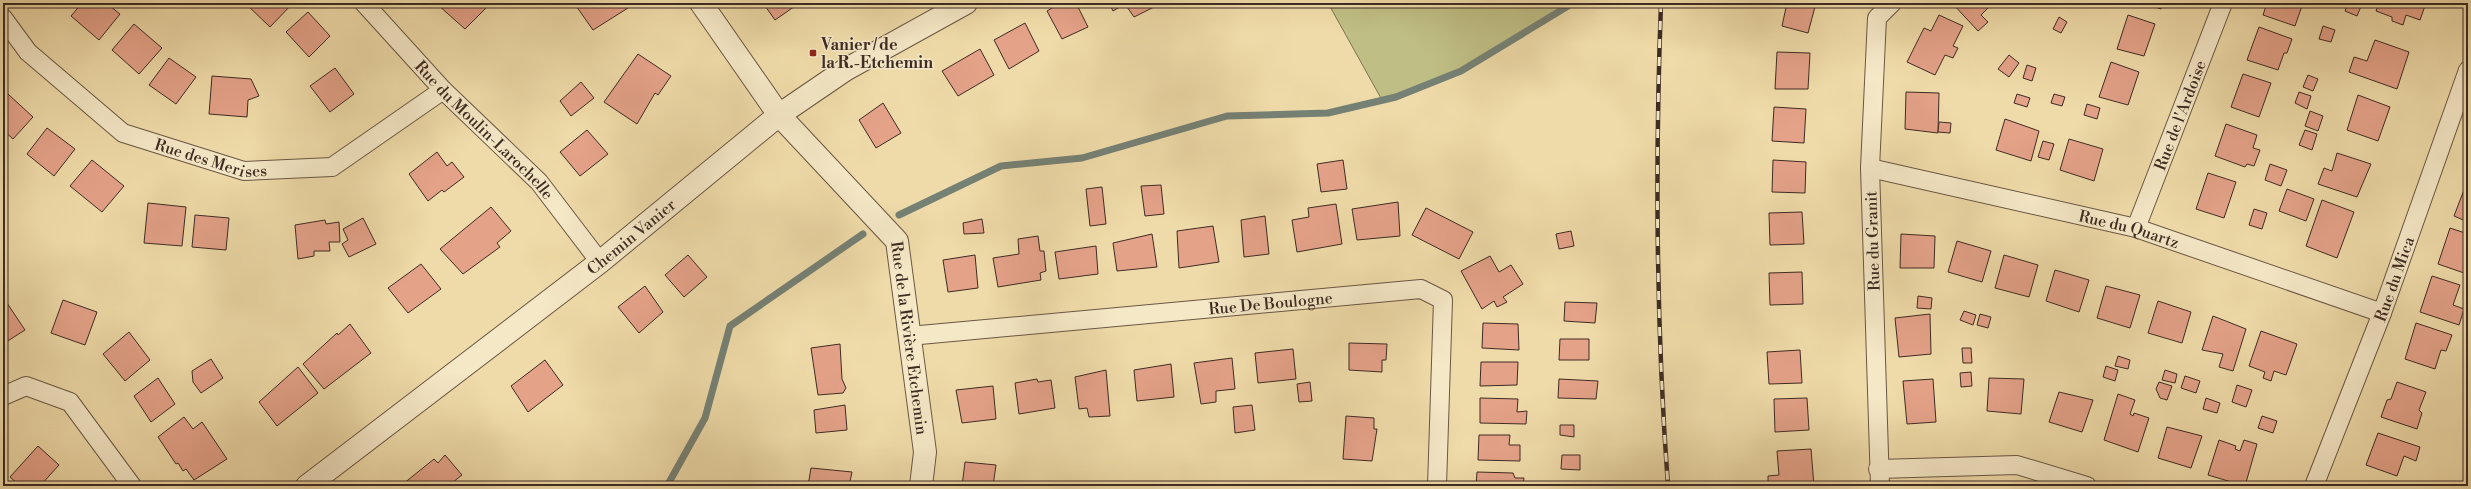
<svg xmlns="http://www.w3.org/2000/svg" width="2471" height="489" font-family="'Libre Bodoni',serif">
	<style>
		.green { fill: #bfbe84; stroke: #7e7454 }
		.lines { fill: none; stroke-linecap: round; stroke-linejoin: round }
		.stream { stroke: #758175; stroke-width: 7 }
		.building { fill: #e4a289; stroke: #3e2b23 }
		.minor-casing { stroke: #6a5744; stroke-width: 20 }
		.tertiary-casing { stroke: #6a5744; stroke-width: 24 }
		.minor { stroke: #f5e8c7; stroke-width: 18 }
		.tertiary { stroke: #f5e8c7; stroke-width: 22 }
		.rail-casing { stroke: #3e2b23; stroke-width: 4.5 }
		.rail { stroke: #f5e8c7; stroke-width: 3; stroke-dasharray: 9; stroke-linecap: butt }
		.poi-dot { fill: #8f2418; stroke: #f5e8c7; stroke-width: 1.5 }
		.labels { text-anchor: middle; stroke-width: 3; stroke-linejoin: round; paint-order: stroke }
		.poi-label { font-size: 16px; font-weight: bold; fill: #3e2b23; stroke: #f5e8c7; text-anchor: start }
		.street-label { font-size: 16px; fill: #3e2b23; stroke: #f5e8c7 }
	</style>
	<rect width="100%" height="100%" fill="#efdba9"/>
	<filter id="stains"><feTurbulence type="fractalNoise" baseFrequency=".005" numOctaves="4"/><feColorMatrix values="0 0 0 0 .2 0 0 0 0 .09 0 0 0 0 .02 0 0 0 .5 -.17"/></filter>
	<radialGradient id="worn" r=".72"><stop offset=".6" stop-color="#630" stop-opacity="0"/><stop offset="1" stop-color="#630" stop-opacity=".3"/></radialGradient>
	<path class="green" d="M1328,3h245l-112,68 -79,29z"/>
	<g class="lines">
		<g class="stream">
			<path d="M899,215l102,-49 81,-8 145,-42 101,-3 68,-16 65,-26 112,-68"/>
			<path d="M667,486l38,-68 25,-92 133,-92"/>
		</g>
	</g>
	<g class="building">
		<path d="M82,3h24l14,11 -21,26 -28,-24z"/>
		<path d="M245,3h48l-23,24z"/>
		<path d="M440,3h45l3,3 -23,23 -27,-24z"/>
		<path d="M574,3h51l3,5 -35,22z"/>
		<path d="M763,3h35v1l-23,16z"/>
		<path d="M1060,3h16l12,24 -26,12 -15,-28z"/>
		<path d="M1109,3h43l2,4 -20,10 -9,-13 -12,7z"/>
		<path d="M1787,3h29l-8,30 -26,-7z"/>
		<path d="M1952,3h41l-12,12 7,7 -10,9z"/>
		<path d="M2143,3h20l-2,6z"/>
		<path d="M2267,3h36l-8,23 -32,-11z"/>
		<path d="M2348,3l14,1 -5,12 -12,-5z"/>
		<path d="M2379,3h47l-6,17 -14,-5 -3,10 -11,-4v-4l-16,-6z"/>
		<path d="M308,12l22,24 -21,21 -23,-25z"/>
		<path d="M1939,15l24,11 -10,20 5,2 -5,10 -8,-3 -10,20 -28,-13 17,-34 7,3z"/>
		<path d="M2128,15l27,9 -11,32 -27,-7z"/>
		<path d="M2059,17l8,5 -6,11 -8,-4z"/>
		<path d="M1025,23l14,28 -30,18 -15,-29z"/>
		<path d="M134,24l28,24 -23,26 -27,-24z"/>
		<path d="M2323,26l12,4 -4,12 -12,-3z"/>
		<path d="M2259,27l33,12 -5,14h-3l-6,17 -31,-10z"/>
		<path d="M2375,40l34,12 -12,37 -48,-17 5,-15 13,4z"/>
		<path d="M980,49l14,26 -36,21 -16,-25z"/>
		<path d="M1777,52l33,1 -2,36h-33z"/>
		<path d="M638,54l33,22 -13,19 -3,-2 -18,31 -33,-22z"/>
		<path d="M2009,55l10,8 -10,14 -11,-8z"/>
		<path d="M169,58l27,19 -20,27 -27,-19z"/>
		<path d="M2111,62l28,10 -11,33 -29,-8z"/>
		<path d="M2027,65l9,3 -4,13 -9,-3z"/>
		<path d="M335,68l19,26 -24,18 -20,-26z"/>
		<path d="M2243,74l28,9 -12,34 -28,-10z"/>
		<path d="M2308,75l10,4 -5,12 -10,-4z"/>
		<path d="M212,76l39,3 8,17 -11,4 -1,17 -38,-3z"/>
		<path d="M581,82l13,16 -23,18 -11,-15z"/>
		<path d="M1906,92l33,1 -1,40 -33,-4z"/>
		<path d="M2299,92l12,4 -4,13 -12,-6z"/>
		<path d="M8,94l25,23 -20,22 -10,-9v-30z"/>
		<path d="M2017,94l13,4 -3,9 -13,-4z"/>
		<path d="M2054,94l11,3 -3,9 -11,-3z"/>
		<path d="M2358,95l32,12 -12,34 -31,-11z"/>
		<path d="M883,103l18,30 -25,15 -17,-28z"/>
		<path d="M2087,104l13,4 -3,11 -13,-4z"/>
		<path d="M1774,107l32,2 -2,34 -32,-2z"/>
		<path d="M2310,111l13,5 -5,15 -13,-5z"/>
		<path d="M2005,119l34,12 -8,30 -35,-11z"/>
		<path d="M1939,122l12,1 -1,10 -12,-1z"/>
		<path d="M2226,124l31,11 -4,13 7,2 -6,16 -7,-2 -2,3 -30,-11z"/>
		<path d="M47,128l28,21 -21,27 -27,-22z"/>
		<path d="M587,130l21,24 -28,22 -20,-24z"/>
		<path d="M2305,130l12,4 -5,16 -13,-5z"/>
		<path d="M2069,139l34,10 -9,32 -34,-11z"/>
		<path d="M2043,141l11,3 -5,16 -11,-3z"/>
		<path d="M437,152l10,14 5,-4 12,15 -20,15 -2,-2 -14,11 -19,-27z"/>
		<path d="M2337,153l34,11 -14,33 -39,-13 6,-16 8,3z"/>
		<path d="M92,160l32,26 -22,26 -32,-26z"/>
		<path d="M1343,160l4,29 -26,3 -4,-28z"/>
		<path d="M1773,160l33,2 -1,31 -33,-1z"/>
		<path d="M2270,164l17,6 -6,16 -16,-6z"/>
		<path d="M2208,173l28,9 -12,36 -28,-9z"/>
		<path d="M2467,182l1,1v39l-14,-6z"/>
		<path d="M1161,185l3,29 -19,2 -4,-30z"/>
		<path d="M1102,187l4,37 -16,2 -4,-37z"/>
		<path d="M2287,189l27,10 -8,22 -27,-10z"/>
		<path d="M2322,200l32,12 -17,46 -31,-12z"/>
		<path d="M1398,202l2,34 -43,4 -5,-31z"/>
		<path d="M148,203l38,4 -4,39 -38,-3z"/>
		<path d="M1336,204l6,40 -45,8 -5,-32 17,-3 -1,-9z"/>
		<path d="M491,207l20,24 -14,12 3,4 -37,27 -23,-25z"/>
		<path d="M1426,208l47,24 -14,27 -47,-24z"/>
		<path d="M2254,209l13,4 -5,16 -13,-4z"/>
		<path d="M1802,212l2,32 -34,1 -1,-32z"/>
		<path d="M195,215l34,3 -3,32 -34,-3z"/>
		<path d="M1265,216l4,38 -25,3 -3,-37z"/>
		<path d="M363,218l13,26 -27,13 -7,-13 6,-4 -5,-11z"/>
		<path d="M982,219l2,14 -20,1 -1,-11z"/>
		<path d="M325,220l1,4 13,-2 1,20h-11l1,9h-16v5l-16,3 -3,-34z"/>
		<path d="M1213,226l6,36 -40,6 -2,-37z"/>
		<path d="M2450,228l18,6 -1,40 -29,-10z"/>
		<path d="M1571,231l3,15 -15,3 -3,-15z"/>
		<path d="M1152,234l5,33 -40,4 -4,-28z"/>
		<path d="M1901,234l34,2 -1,32h-34z"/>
		<path d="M1038,236l2,15h4l2,20 -6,2 1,7 -43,7 -5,-29 26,-4 -1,-15z"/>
		<path d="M1957,241l34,10 -9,31 -34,-10z"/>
		<path d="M1096,246l2,28 -39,5 -4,-27z"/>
		<path d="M688,255l19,22 -23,20 -19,-22z"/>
		<path d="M975,255l3,33 -30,4 -5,-32z"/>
		<path d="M2004,255l34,10 -9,32 -34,-9z"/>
		<path d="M1490,256l9,16 12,-7 12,19 -20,13 4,5 -10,5 -3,-6 -12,8 -21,-38z"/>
		<path d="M421,264l20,25 -33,24 -20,-25z"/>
		<path d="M2055,270l34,10 -10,32 -33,-11z"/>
		<path d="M1802,272l1,32 -33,1 -1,-32z"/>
		<path d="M2432,276l28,9 -7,20 11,4 -5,16 -39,-13z"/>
		<path d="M645,286l18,26 -24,21 -21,-26z"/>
		<path d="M2106,286l34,9 -10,33 -33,-10z"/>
		<path d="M1918,296l14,2 -1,11 -14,-1z"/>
		<path d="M3,297l22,33 -22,14z"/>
		<path d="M63,300l34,12 -12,33 -34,-12z"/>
		<path d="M2158,301l33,11 -9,31 -34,-10z"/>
		<path d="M1565,302l32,1 -2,20 -31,-2z"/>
		<path d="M1964,311l12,4 -3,10 -13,-5z"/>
		<path d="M1930,314l1,40 -32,3 -4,-39z"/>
		<path d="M1980,314l11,3 -3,11 -11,-3z"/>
		<path d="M2213,316l33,13 -13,42 -14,-4 4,-13 -21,-4z"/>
		<path d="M1483,323l35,1 1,26 -37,-2z"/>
		<path d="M2416,323l36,12 -6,16 -5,-1 -6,19 -30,-10z"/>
		<path d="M350,324l21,29 -47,36 -21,-25 34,-31 1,2z"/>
		<path d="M2261,331l36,13 -11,31 -12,-4 -3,10 -8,-3 2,-6 -16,-6z"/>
		<path d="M129,332l21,28 -25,21 -22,-27z"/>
		<path d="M1560,339h29v21h-30z"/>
		<path d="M1349,343l38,1 -1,16h-4v12l-33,-2z"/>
		<path d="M840,344l2,35 4,9 -3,5 -25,2 -7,-47z"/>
		<path d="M1962,348h9l1,15h-9z"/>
		<path d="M1293,349l3,30 -38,4 -3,-30z"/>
		<path d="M1800,350l2,33 -33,1 -2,-32z"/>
		<path d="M2118,356l12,4 -2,9 -13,-3z"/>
		<path d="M1232,358l3,31 -19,2v11l-15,2 -7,-41z"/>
		<path d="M211,359l12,19 -22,15 -8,-11 -1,-11z"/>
		<path d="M545,360l18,25 -35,27 -17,-26z"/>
		<path d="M1481,362h37l-1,23 -37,1z"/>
		<path d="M1171,364l3,33 -37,4 -3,-31z"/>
		<path d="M2106,366l12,4 -3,11 -12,-4z"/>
		<path d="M298,367l20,26 -41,33 -18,-24z"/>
		<path d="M1106,370l4,46 -21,1 -2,-9 -8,1 -4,-32z"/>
		<path d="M2165,370l12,4 -2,9 -13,-3z"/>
		<path d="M1971,372l1,14 -11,1 -1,-14z"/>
		<path d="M2185,376l15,5 -4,12 -15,-5z"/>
		<path d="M158,378l17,26 -24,18 -17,-26z"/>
		<path d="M1989,378l35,1 -3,35 -34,-3z"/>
		<path d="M1037,379l1,3 13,-2 4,28 -36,6 -4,-31z"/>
		<path d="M1559,379l39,2 -2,18 -38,-1z"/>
		<path d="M1933,379l3,43 -29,2 -4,-43z"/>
		<path d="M1310,382l2,19 -13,1 -2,-18z"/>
		<path d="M2159,382l13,4 -5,14 -7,-2 -4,-9z"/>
		<path d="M2397,382l29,10 -7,18 3,3 -5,16 -36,-12 6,-17 4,-1z"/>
		<path d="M2237,385l15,5 -6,17 -14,-5z"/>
		<path d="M993,386l3,33 -34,4 -6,-33z"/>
		<path d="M2059,392l34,8 -11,32 -33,-10z"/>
		<path d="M2118,394l17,6 -5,14 3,2 1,-3 15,5 -11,34 -34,-12z"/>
		<path d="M1480,398l38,1 -1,13 10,-1 -1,13 -46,-1z"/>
		<path d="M1807,398l2,32 -34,2 -1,-33z"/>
		<path d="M2206,398l14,5 -3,10 -14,-4z"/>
		<path d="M845,405l2,25 -31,3 -2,-23z"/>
		<path d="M1252,405l3,25 -20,3 -2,-26z"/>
		<path d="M1346,416l28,2v11h3l-5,32 -29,-2z"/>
		<path d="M2262,416l15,5 -4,12 -15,-5z"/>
		<path d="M184,417l9,12 9,-7 25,37 -33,21 -8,-11 -3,2 -5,-8 -2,1 -18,-27z"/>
		<path d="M1560,425h14v12l-14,-2z"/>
		<path d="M2167,427l35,9 -11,32 -33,-10z"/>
		<path d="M2378,433l42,14 -4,14 -12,-5 -7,20 -31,-11z"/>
		<path d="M1479,435h31l-1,10h11v16l-42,-1z"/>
		<path d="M2219,440l17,6 -1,3 5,2 4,-11 13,4 -12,42 -37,-11z"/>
		<path d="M38,446l21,19 -19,21h-20l-10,-9z"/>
		<path d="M1811,449l3,37h-46v-10l11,-1 -2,-24z"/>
		<path d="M445,455l17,20 -14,11h-43l-2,-2 31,-25 4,4z"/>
		<path d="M1562,455h18v15l-19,-1z"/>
		<path d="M965,462l31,3 -3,21h-31z"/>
		<path d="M811,468l41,4 -3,14h-41z"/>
		<path d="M1477,472l36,1 2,5h9l-1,8h-47z"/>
		<path d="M1346,485h30v1z"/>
	</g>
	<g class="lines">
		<g class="minor-casing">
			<g id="minor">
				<path id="s1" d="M364,3l79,87 96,92 61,80"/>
				<path id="s2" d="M3,18l25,34 95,81 121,38 88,-4 111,-77"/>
				<path id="s3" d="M1870,168l266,60 246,85"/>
				<path id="s4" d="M2136,228l87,-225"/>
				<path id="s5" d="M909,336l512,-47 22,11 -6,186"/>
				<path d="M3,396l23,-10 44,16 62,84"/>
				<path d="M1878,469l139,-4 70,21"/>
				<path d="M1880,486l-10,-318 7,-150 15,-15"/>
				<path id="s6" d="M2314,486l68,-173 86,-243"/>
			</g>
		</g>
		<g class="tertiary-casing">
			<g id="tertiary">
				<path id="s7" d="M701,3l78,112 118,126 28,211 -4,34"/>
				<path id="s8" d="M307,486l293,-224 179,-147 66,-45 121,-67"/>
			</g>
		</g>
		<use href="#minor" class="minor"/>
		<use href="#tertiary" class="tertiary"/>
		<g class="rail-casing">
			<path id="rail" d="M1661,3c-6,161 -5,322 7,483"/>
		</g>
		<use href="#rail" class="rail"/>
	</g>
	<rect class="poi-dot" x="809" y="49" width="8" height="8" rx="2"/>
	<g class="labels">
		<g class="poi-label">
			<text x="821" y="50">Vanier / de<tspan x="821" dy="18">la R.-Etchemin</tspan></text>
		</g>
		<g class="street-label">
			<text dy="6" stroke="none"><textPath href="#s4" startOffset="121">Rue de l'Ardoise</textPath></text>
			<text dy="6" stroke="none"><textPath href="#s1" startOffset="175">Rue du Moulin-Larochelle</textPath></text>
			<text dy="6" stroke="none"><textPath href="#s2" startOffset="259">Rue des Merises</textPath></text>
			<text dy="6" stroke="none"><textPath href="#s3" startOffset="266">Rue du Quartz</textPath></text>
			<text dy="6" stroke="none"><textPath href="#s8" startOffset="409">Chemin Vanier</textPath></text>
			<text transform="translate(1872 241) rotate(-92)" y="6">Rue du Granit</text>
			<text dy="6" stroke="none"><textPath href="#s6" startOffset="222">Rue du Mica</textPath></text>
			<text dy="6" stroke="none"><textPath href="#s5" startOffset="363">Rue De Boulogne</textPath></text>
			<text dy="6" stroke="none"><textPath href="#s7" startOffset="407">Rue de la Rivière Etchemin</textPath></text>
		</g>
	</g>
	<rect width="2471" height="489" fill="none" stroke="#efdba9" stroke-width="16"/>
	<rect x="4" y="4" width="2463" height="481" fill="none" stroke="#3e2b23" stroke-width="2"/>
	<rect x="8" y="8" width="2455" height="473" fill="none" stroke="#3e2b23"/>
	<rect width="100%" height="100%" filter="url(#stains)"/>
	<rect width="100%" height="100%" fill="url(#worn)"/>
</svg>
